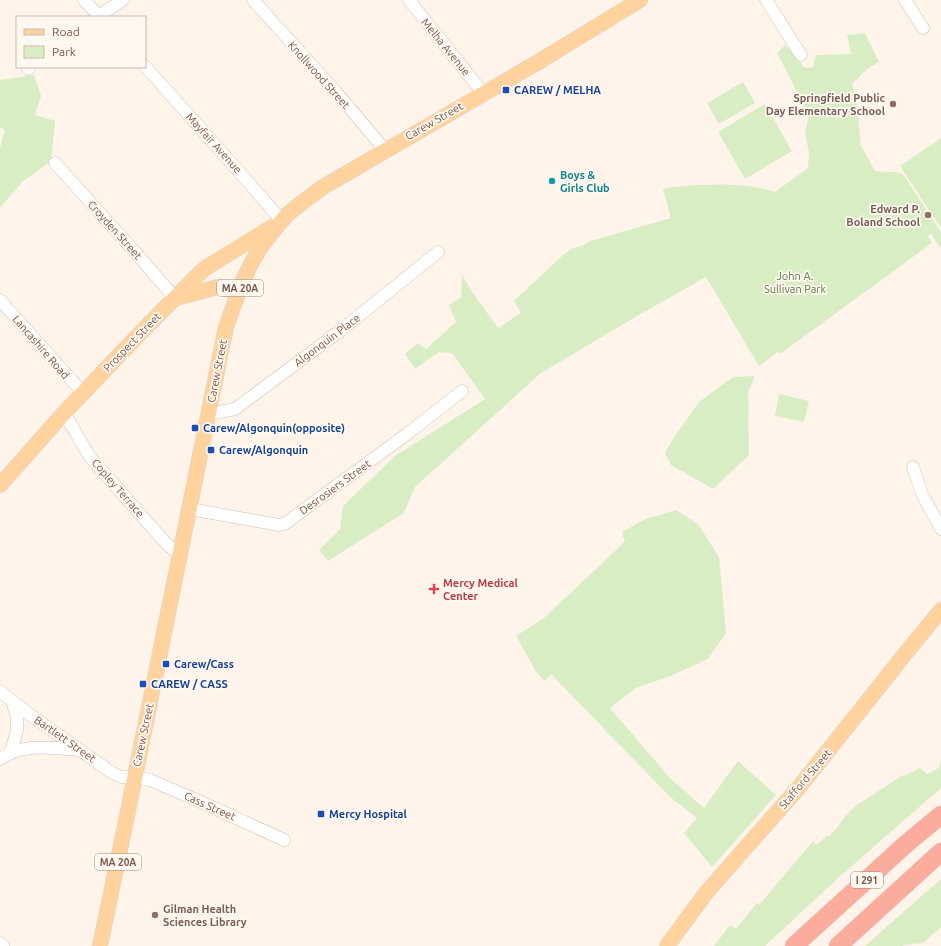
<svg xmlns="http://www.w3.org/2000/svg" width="941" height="946" font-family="Ubuntu,sans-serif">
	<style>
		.green { fill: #d9edc5 }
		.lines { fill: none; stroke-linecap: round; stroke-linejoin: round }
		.minor-casing { stroke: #d4bcb0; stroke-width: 13 }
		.major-casing { stroke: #ddd3d0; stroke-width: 16 }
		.highway-casing { stroke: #ddd3d0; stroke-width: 19 }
		.minor { stroke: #fff; stroke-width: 12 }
		.major { stroke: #ffd29e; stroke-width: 15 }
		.highway { stroke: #fbac9c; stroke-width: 18 }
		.transit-dot { fill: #1a4fb4; stroke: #fff8f0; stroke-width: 1.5 }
		.education-dot { fill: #8d6e63; stroke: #fff8f0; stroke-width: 1.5 }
		.culture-dot { fill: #0f9aa8; stroke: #fff8f0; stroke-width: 1.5 }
		.health-dot { fill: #e0444e; stroke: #fff8f0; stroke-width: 1.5 }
		.labels { text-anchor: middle; stroke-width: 3.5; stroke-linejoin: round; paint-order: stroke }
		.shield { fill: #fff8f0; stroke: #a3877c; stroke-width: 1 }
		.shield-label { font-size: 10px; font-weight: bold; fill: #7b564a }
		.street-label { font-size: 11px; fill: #7b564a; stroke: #fff8f0 }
		.transit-label { font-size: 11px; font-weight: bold; fill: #164399; stroke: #fff8f0; text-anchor: start }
		.education-label { font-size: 11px; font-weight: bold; fill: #785e54; stroke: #fff8f0; text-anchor: end }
		.culture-label { font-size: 11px; font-weight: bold; fill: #0d838f; stroke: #fff8f0; text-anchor: start }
		.park-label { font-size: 11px; fill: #567b3e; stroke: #fff8f0 }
		.health-label { font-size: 11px; font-weight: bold; fill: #be3a42; stroke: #fff8f0; text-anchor: start }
	</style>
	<rect width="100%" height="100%" fill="#fef4e9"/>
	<g class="green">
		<path d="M865,33l14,29 -12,7 -15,15 5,20 4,42 14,25 27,2 39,59v12l-1,4 -9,-14 -3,2 4,7 -152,111 -2,-2 -19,14 -53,-89 -62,35 -103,61 -126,114 -11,26 -76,48 -9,-11 21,-21 3,-23 52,-50 90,-57 -33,-46 -13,-1 -24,17 -10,-15 13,-11 8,6 30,-27 -7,-17 12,-7 1,-23 13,21 23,32 23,-15 -7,-12 48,-45 9,-7 13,-4 6,-4 81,-23 -8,-29c11,-3 23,-3 34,-4 26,-1 54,-1 78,7l33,-24 1,-15 -4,-20 4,-18 -32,-62 8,-8 20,23 8,-1 3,-12 35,-1 -4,-19z"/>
		<path d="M34,75l7,21 -6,19 20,6 -4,40 -29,21 -21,25 -1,-1v-58l5,-18 -5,-3v-47z"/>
		<path d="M743,82l12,21 -36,21 -12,-21z"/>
		<path d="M765,104l27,47 -47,28 -27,-47z"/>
		<path d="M941,138v90l-41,-62z"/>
		<path d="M755,376l-7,17 1,62 -36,34 -42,-24 -6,-12 8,-14 26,-37 34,-25z"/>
		<path d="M779,394l30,7 -5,21 -29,-6z"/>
		<path d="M676,510l22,14 21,33 7,76 -18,26 -35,16 -37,13 -26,20 60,70 34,30 34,-47 38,34 -64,72 -28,-34 13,-15 -27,-21 -119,-123 -6,7 -9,-9 -20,-36 28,-18 72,-68 9,-9 -3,-9 24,-13z"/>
		<path d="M941,761v27l-104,91 -72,67h-51l16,-21 6,4 21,-26 3,1 53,-63 4,4 9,-9h3l8,-8 5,-8 12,-13 49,-32 1,1 16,-8 7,6 12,-6z"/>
		<path d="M941,879v48l-18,16 -19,2 -1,1h-38z"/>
	</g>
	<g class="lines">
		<g class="minor-casing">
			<g id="minor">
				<path d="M84,0l16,17"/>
				<path d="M253,0l83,92 49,58"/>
				<path d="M409,0l74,93"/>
				<path d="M766,0l35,55"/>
				<path d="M905,0l18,28"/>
				<path d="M97,17l26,-17"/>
				<path d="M145,66l97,109 40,46"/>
				<path d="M28,69l2,-2"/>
				<path d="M55,163l80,89 40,46"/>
				<path d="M0,300l83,93"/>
				<path d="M64,413l26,44 73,83 17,16"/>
				<path d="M209,414l26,-5 105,-78 98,-79"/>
				<path d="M913,467l9,27 19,35"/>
				<path d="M190,509l89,16 7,-2 20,-15 101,-74 55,-43"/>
				<path d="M0,691l26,21 85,60 10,5h14l15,3 49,21 85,39"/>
				<path d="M11,752l6,-22v-13l-5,-16"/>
				<path d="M0,759c23,-17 53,-11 79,-9"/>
				<path d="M0,943l3,3"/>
			</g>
		</g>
		<g class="major-casing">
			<g id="major">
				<path d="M176,298l42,-11 21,5"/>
				<path d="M0,485l64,-72 84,-88 56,-56 68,-42"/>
				<path d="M100,946l28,-135 98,-484c8,-22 15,-45 26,-65 9,-17 22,-33 35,-47 11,-10 24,-19 36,-28l217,-126 100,-61"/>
				<path d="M667,946l19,-26 20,-27 94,-107 109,-137 32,-39"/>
			</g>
		</g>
		<g class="highway-casing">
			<g id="highway">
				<path d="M794,946l112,-102 35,-29"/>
				<path d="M838,946l103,-94"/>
			</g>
		</g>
		<use href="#minor" class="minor"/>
		<use href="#major" class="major"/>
		<use href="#highway" class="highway"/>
	</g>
	<g class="transit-dot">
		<rect x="502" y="86" width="8" height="8" rx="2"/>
		<rect x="191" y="424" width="8" height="8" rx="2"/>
		<rect x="207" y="446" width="8" height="8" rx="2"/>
		<rect x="162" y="660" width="8" height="8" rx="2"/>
		<rect x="139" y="680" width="8" height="8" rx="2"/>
		<rect x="317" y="810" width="8" height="8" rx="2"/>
	</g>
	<g class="education-dot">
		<circle cx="893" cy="104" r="4"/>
		<circle cx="928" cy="215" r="4"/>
		<circle cx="155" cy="915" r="4"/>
	</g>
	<circle class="culture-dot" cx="552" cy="181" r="4"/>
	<path class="health-dot" d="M432 583h4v4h4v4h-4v4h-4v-4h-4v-4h4z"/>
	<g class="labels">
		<g class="shield">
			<rect x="217" y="280" width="46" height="16" rx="3"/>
			<rect x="95" y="854" width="46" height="16" rx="3"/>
			<rect x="851" y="872" width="32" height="16" rx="3"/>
		</g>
		<g class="shield-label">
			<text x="240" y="292">MA 20A</text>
			<text x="118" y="866">MA 20A</text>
			<text x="867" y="884">I 291</text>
		</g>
		<g class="street-label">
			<text transform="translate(446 47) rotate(51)" y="4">Melha Avenue</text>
			<text transform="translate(319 75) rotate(48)" y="4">Knollwood Street</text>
			<text transform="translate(434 121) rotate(-30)" y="4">Carew Street</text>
			<text transform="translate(214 143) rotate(48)" y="4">Mayfair Avenue</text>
			<text transform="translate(115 230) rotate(48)" y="4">Croyden Street</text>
			<text transform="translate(327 340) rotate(-37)" y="4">Algonquin Place</text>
			<text transform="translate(132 342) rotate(-46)" y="4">Prospect Street</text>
			<text transform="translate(41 347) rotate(49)" y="4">Lancashire Road</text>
			<text transform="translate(217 371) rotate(-79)" y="4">Carew Street</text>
			<text transform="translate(335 487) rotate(-36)" y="4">Desrosiers Street</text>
			<text transform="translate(118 488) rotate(49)" y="4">Copley Terrace</text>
			<text transform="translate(143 735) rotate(-78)" y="4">Carew Street</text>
			<text transform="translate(65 739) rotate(35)" y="4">Bartlett Street</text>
			<text transform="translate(805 779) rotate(-50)" y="4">Stafford Street</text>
			<text transform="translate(210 806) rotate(24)" y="4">Cass Street</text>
		</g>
		<g class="transit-label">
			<text x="514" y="94">CAREW / MELHA</text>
			<text x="203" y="432">Carew/Algonquin(opposite)</text>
			<text x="219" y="454">Carew/Algonquin</text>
			<text x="174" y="668">Carew/Cass</text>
			<text x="151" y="688">CAREW / CASS</text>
			<text x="329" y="818">Mercy Hospital</text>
		</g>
		<g class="education-label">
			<text x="885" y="102">Springfield Public<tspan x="885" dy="13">Day Elementary School</tspan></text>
			<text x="920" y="213">Edward P.<tspan x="920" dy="13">Boland School</tspan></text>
			<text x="163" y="913" text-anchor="start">Gilman Health<tspan x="163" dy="13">Sciences Library</tspan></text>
		</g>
		<g class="culture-label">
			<text x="560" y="179">Boys &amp;<tspan x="560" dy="13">Girls Club</tspan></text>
		</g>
		<g class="park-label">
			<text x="795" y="280">John A.<tspan x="795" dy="13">Sullivan Park</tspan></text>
		</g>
		<g class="health-label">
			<text x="443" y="587">Mercy Medical<tspan x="443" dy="13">Center</tspan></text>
		</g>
	</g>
	<rect x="16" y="16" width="130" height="52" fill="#fff8f0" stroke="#cab7ae"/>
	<rect x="24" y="29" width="20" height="6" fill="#ffd29e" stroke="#cab7ae"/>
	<text x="52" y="36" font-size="12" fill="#7b564a">Road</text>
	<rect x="24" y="46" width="20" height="12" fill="#d9edc5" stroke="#cab7ae"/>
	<text x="52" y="56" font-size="12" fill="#7b564a">Park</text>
</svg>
